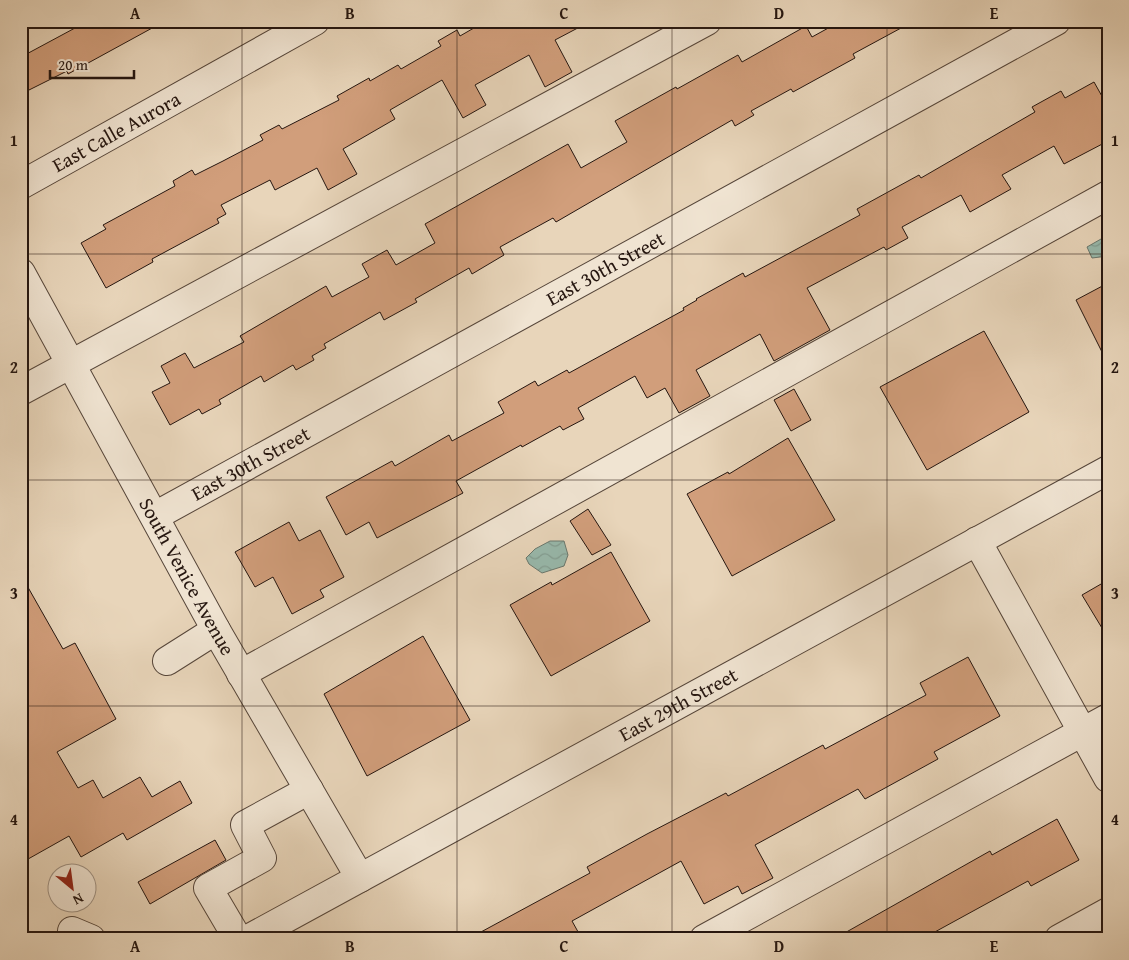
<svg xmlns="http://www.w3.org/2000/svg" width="1129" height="960" font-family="'Gentium Book Plus',serif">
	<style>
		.water { fill: url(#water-waves); stroke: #6a786e }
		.building { fill: #d19e7b; stroke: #251610 }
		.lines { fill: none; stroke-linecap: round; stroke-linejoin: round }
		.minor-casing { stroke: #56463a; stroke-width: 30 }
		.minor { stroke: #f0e4d2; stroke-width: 28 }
		.grid { fill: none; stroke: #251610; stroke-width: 1; stroke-opacity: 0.55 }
		.labels { text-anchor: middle; stroke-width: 4.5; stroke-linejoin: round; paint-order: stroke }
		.street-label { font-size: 20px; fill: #251610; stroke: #f0e4d2 }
		.neatline { fill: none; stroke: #251610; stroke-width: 2 }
		.grid-label { font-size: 16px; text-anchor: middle; font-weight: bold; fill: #251610 }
	</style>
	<defs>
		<pattern id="water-waves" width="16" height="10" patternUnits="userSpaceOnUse" patternTransform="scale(1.25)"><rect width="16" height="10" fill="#98b9ac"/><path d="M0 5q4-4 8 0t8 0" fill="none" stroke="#839e93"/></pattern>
	</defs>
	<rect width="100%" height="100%" fill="#e8d5ba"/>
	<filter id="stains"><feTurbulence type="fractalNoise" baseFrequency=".004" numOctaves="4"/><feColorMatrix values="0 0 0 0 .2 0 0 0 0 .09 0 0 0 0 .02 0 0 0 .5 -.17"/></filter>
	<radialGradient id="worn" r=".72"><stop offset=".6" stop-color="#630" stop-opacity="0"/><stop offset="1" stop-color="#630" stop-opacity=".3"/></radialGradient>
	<g class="water">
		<path d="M1108,235v21l-16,2 -5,-11z"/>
		<path d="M550,541h14l4,14 -4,11 -22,7 -13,-9 -3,-6 9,-9z"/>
	</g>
	<g class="building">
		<path d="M88,21h77l-97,53 -1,-3 -46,23v-37z"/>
		<path d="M486,21h105l-36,19 17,32 -27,15 -16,-32 -54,30 11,20 -23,13 -21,-38 -52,30 5,9 -52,30 14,25 -29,16 -11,-22 -42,22 -5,-10 -49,25 5,9 -9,5 2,4 -67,36 1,3 -47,26 -25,-45 25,-14 -3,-4 72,-39 -2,-5 19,-11 3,5 28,-14 40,-21 -3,-5 19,-10 3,4 57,-29 -2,-4 32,-18 1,3 28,-16 3,4 40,-23 -3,-5 19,-11 3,6z"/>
		<path d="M841,21h73l-61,33 2,4 -62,34 -2,-3 -40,22 3,4 -19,11 -3,-6 -176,102 -3,-4 -53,29 4,8 -32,19 -3,-6 -54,31 2,3 -33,18 -4,-8 -56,32 2,4 -14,8 2,4 -18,10 -3,-5 -29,17 -3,-6 -42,24 2,4 -19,10 -3,-5 -29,16 -18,-33 18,-9 -9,-17 24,-13 9,15 50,-26 -4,-6 86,-50 6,11 37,-20 -7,-13 25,-14 9,15 39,-22 -10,-19 143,-80 13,24 46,-26 -12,-21 61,-34 1,2 61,-34 4,7 64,-36 6,11z"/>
		<path d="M1094,82l14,25v34l-44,23 -10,-18 -52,29 9,14 -41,23 -9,-17 -59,32 6,11 -22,12 -2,-3 -77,41 23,42 -56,31 -14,-27 -64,36 14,26 -31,17 -14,-25 -18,10 -12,-22 -57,32 6,11 -21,11 -3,-4 -38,21 -1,-2 -65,36 7,12 -86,45 -8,-16 -23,13 -20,-38 66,-36 3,5 54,-31 3,6 52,-28 -6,-11 37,-21 3,5 29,-16 2,3 115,-63 -1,-2 14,-8 -1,-1 47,-26 2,4 115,-62 -3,-6 62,-34 2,3 114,-66 -3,-5 29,-16 4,7z"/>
		<path d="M1108,283v81l-32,-64z"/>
		<path d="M984,331l45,81 -102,58 -47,-83z"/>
		<path d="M794,389l17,31 -20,11 -17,-31z"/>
		<path d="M788,438l47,82 -103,56 -45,-82 41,-22 1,2z"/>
		<path d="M588,509l23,36 -19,10 -22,-34z"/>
		<path d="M289,522l10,19 21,-11 24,47 -24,13 4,7 -32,17 -19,-37 -18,10 -20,-35z"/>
		<path d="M611,552l39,69 -99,55 -41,-71 41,-23 1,3z"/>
		<path d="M21,575l42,74 12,-6 41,76 -59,33 21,36 15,-8 10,18 37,-21 12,20 28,-16 12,22 -65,37 -4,-7 -42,24 -12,-21 -48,27z"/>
		<path d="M1108,580v58l-26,-43z"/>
		<path d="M423,636l47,84 -103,56 -43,-82z"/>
		<path d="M968,657l32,59 -66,36 4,7 -73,40 -7,-10 -103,56 18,33 -31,16 -4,-8 -34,18 -23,-43 -109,60 10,18h-114l122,-66 -3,-6 60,-33 79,-41 2,3 95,-51 2,4 101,-54 -6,-12z"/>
		<path d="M1057,819l22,41 -48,26 -3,-5 -106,58h-88l156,-88 2,4z"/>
		<path d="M215,840l11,20 -76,44 -12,-22z"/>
	</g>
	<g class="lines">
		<g class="minor-casing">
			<g id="minor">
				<path id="s1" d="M21,185l294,-164"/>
				<path id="s2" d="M21,273l195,357 144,248"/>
				<path d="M21,391l686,-370"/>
				<path id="s3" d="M155,516l901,-495"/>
				<path d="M977,541l131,237"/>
				<path d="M167,661l49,-31"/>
				<path d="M241,674l867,-479"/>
				<path d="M72,931l19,8"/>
				<path d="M238,939l-30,-51 54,-30 -17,-33 64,-35"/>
				<path id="s4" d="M248,939l860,-469"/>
				<path d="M704,939l404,-221"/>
				<path d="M1059,939l49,-27"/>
			</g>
		</g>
		<use href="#minor" class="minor"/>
	</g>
	<path class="grid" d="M242,21v918M457,21v918M672,21v918M887,21v918M21,254h1087M21,480h1087M21,706h1087"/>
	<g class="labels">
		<g class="street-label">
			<text dy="7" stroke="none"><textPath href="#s1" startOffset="109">East Calle Aurora</textPath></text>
			<text dy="7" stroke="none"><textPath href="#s3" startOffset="514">East 30th Street</textPath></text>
			<text dy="7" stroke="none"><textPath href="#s3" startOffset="109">East 30th Street</textPath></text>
			<text dy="7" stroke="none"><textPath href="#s2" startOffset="346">South Venice Avenue</textPath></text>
			<text dy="7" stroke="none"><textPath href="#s4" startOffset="490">East 29th Street</textPath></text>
		</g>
	</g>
	<rect width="1129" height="960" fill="none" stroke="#e8d5ba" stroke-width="55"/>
	<g transform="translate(72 888) rotate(151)"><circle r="24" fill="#f0e4d2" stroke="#9f9284"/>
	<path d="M0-4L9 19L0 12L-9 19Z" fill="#8f2418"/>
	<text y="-8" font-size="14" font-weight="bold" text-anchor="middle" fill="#251610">N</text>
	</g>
	<path d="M50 70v8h84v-8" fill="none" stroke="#251610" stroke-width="2.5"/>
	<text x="58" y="70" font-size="15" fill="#251610" stroke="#f0e4d2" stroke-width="4" paint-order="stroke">20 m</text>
	<rect x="28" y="28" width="1074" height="904" class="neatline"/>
	<g class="grid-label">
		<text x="135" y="19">A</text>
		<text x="350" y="19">B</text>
		<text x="564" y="19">C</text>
		<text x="779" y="19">D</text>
		<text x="994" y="19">E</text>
		<text x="14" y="146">1</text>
		<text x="1115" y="146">1</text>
		<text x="14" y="373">2</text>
		<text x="1115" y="373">2</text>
		<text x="14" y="599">3</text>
		<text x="1115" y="599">3</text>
		<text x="14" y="825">4</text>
		<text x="1115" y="825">4</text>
		<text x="135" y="952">A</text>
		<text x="350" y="952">B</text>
		<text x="564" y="952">C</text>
		<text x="779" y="952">D</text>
		<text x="994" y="952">E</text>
	</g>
	<rect width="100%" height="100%" filter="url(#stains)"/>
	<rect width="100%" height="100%" fill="url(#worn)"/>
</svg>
